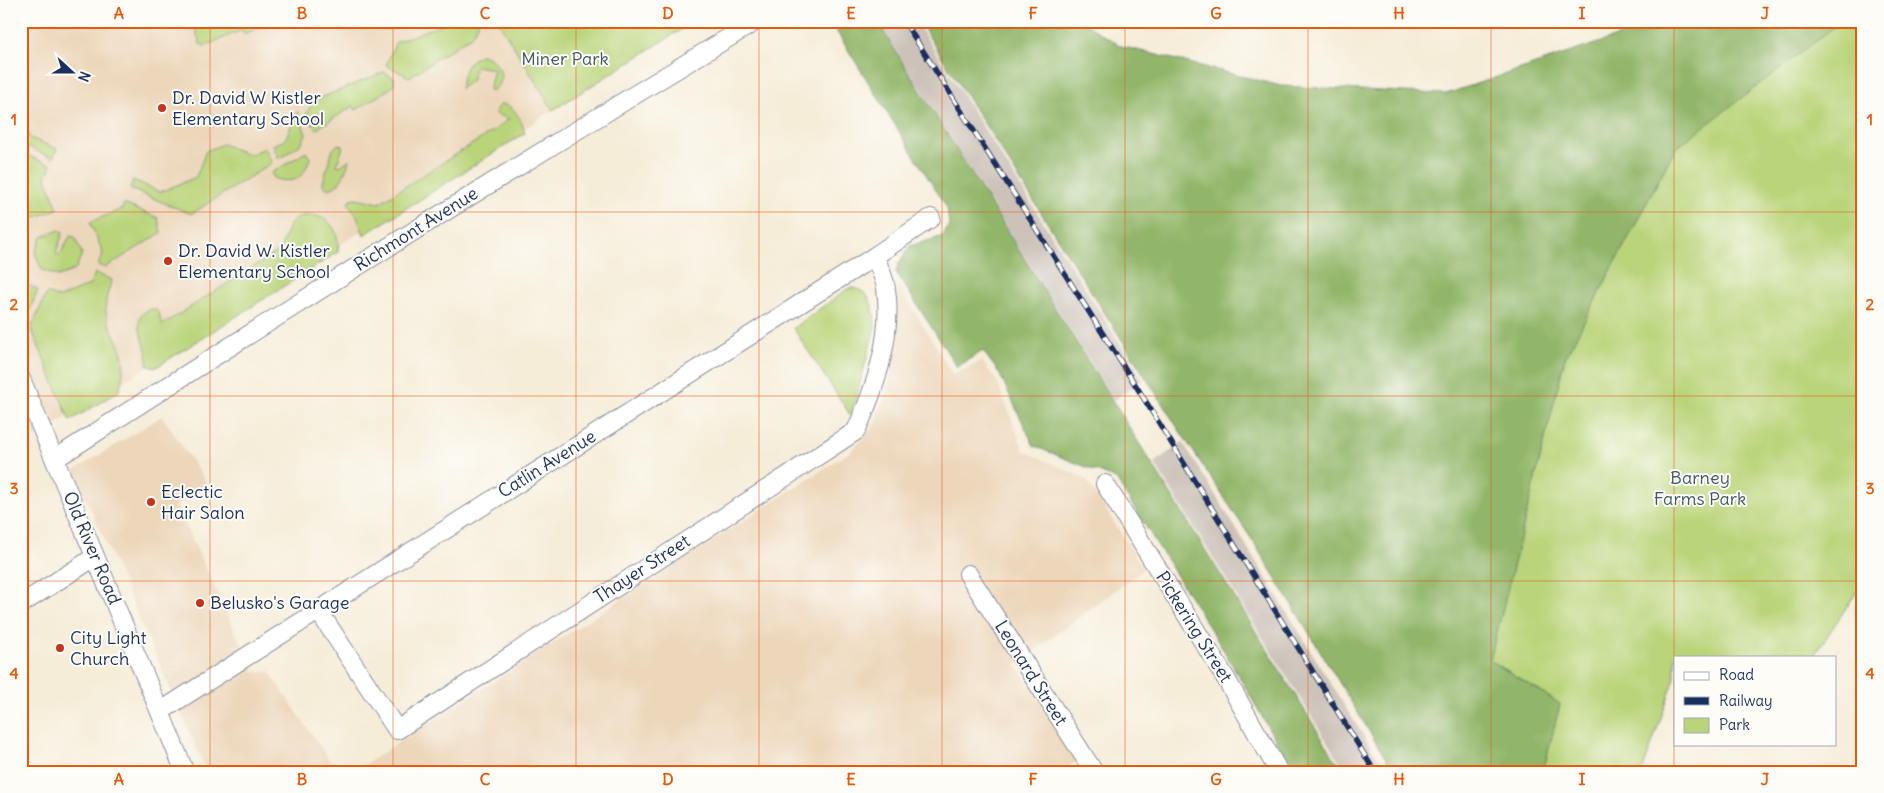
<svg xmlns="http://www.w3.org/2000/svg" width="1884" height="793" font-family="Delius,sans-serif">
	<style>
		.built { fill: #edd7bb }
		.industrial { fill: #ccc2b9 }
		.green { fill: #b9d479; stroke: #6a826c }
		.forest { fill: #92b669; stroke: #567264 }
		.lines { fill: none; stroke-linecap: round; stroke-linejoin: round }
		.minor-casing { stroke: #888e9c; stroke-width: 20 }
		.minor { stroke: #fff; stroke-width: 18 }
		.rail-casing { stroke: #1b2f5e; stroke-width: 5.5 }
		.rail { stroke: #fdfcf7; stroke-width: 4; stroke-dasharray: 11; stroke-linecap: butt }
		.grid { fill: none; stroke: #e8590c; stroke-width: 1; stroke-opacity: 0.55 }
		.poi-dot { fill: #c8321e; stroke: #fdfcf7; stroke-width: 2 }
		.labels { text-anchor: middle; stroke-width: 4; stroke-linejoin: round; paint-order: stroke }
		.park-label { font-size: 18px; fill: #425865; stroke: #fdfcf7 }
		.poi-label { font-size: 18px; fill: #1b2f5e; stroke: #fdfcf7; text-anchor: start }
		.street-label { font-size: 18px; fill: #1b2f5e; stroke: #fdfcf7 }
		.neatline { fill: none; stroke: #e8590c; stroke-width: 2 }
		.grid-label { font-size: 16px; text-anchor: middle; font-weight: bold; fill: #e8590c }
	</style>
	<rect width="100%" height="100%" fill="#fdfcf7"/>
	<filter id="ink" filterUnits="userSpaceOnUse"><feTurbulence type="fractalNoise" baseFrequency=".02" numOctaves="2"/><feDisplacementMap in="SourceGraphic" scale="10" xChannelSelector="R" yChannelSelector="G"/><feConvolveMatrix kernelMatrix="1 2 1 2 8 2 1 2 1" color-interpolation-filters="sRGB"/></filter>
	<filter id="wash" filterUnits="userSpaceOnUse"><feTurbulence type="fractalNoise" baseFrequency=".0096" numOctaves="4" result="noise"/><feDisplacementMap in="SourceGraphic" scale="20" xChannelSelector="R" yChannelSelector="G"/><feGaussianBlur stdDeviation="1.12" result="paint"/><feColorMatrix in="noise" values="0 0 0 0 0 0 0 0 0 0 0 0 0 0 0 0 0 1.4 0 .05"/><feComposite in="paint" operator="in"/></filter>
	<g filter="url(#wash)">
		<rect width="100%" height="100%" fill="#f6edd9"/>
		<g class="built">
			<path d="M21,21h674l-674,425z"/>
			<path d="M898,284l55,91 29,-14 15,20 27,70 62,28 58,90 -128,95 61,97 -17,11h-853l-133,-301 88,-55 47,70 -33,19 79,168 14,-2 61,90 26,9 494,-318 23,-25 12,-31 9,-36z"/>
		</g>
		<g class="industrial">
			<path d="M878,21h38l227,359 -29,20z"/>
			<path d="M1183,442l166,271 38,59h-41l-192,-309z"/>
		</g>
		<g class="green">
			<path d="M193,21h81v1l-30,12 -2,-4 -37,16 -5,-2z"/>
			<path d="M451,21h28l-3,7 -5,8 -62,41 -23,-12 10,-23z"/>
			<path d="M498,21h197l-142,89z"/>
			<path d="M1831,21h32v562l-50,74h-98l-30,-6 -2,6h-8v21l-33,94h-99l17,-68 -70,-44 75,-302 110,-209 124,-105z"/>
			<path d="M481,55c18,4 28,24 11,36l-3,-1 5,-21 -19,-3 -4,15 -11,8c4,-17 4,-27 21,-34z"/>
			<path d="M384,72l10,6v8l-38,24 -3,-4 -36,23 -4,-4 -6,-12 6,-12z"/>
			<path d="M501,104c14,1 21,17 24,29l-161,102 -7,-19 -9,-13 3,-4 5,-1 23,5 114,-72 16,-12 -13,-5v-5z"/>
			<path d="M297,112h1l8,22 -5,10 -22,15 -6,-14 12,-5z"/>
			<path d="M21,122h3l6,16 27,11 -4,9 -32,-14z"/>
			<path d="M223,144l26,11 16,-7 7,15 -81,51 -61,-25 3,-9 27,12 36,-15 10,-26z"/>
			<path d="M338,144l5,2 -6,19 3,1 10,-7c-5,12 -8,28 -22,30l-5,-4v-3l10,-33z"/>
			<path d="M306,152l4,6c-7,20 -13,26 -35,21l-4,-6z"/>
			<path d="M21,153l30,12 -5,13 12,31 -30,11 -6,13z"/>
			<path d="M124,204l34,14 3,15 -56,35 -7,-3 5,-12 -13,-31 32,-13z"/>
			<path d="M308,215c22,1 32,16 30,37l-183,116 -8,-3c5,-16 -18,-42 -2,-53 14,-10 15,6 17,13l118,-75 9,-25 9,-8z"/>
			<path d="M59,230l4,2 -7,22 4,1 10,-19 5,1 7,17 -7,16 -17,6 -16,-6 -7,-17 7,-16z"/>
			<path d="M21,271l7,14 10,5 -11,27 -6,-14z"/>
			<path d="M95,273l17,7c-13,33 -4,39 8,68 6,13 3,30 -1,43l-49,30 -39,-93 16,-35 12,5 31,-13z"/>
			<path d="M849,288c22,-1 26,23 26,40l-24,88 -58,-88z"/>
		</g>
		<g class="forest">
			<path d="M830,21h47l466,751h-49l-68,-118 -110,-175 -82,-33 -35,-73 -16,-22 -26,16 -61,-95 3,-9 11,-17 33,-10 6,-12 -2,-16z"/>
			<path d="M919,21h162l40,25 160,40 165,8 176,-59 28,-14h115l3,4 6,-4h68l-167,128 -110,209 -75,302 70,44 -17,68h-149l-141,-231 -70,-105z"/>
		</g>
	</g>
	<g filter="url(#ink)">
		<g class="lines">
			<g class="minor-casing">
				<g id="minor">
					<path d="M21,379l164,393"/>
					<path d="M55,459c231,-150 465,-295 701,-438"/>
					<path d="M1105,484l120,193 54,95"/>
					<path d="M968,574l126,198"/>
					<path d="M21,604l74,-47"/>
					<path d="M318,610l79,120 459,-299c19,-42 37,-95 30,-142 -1,-11 -8,-23 -11,-33"/>
					<path d="M161,711l714,-455 56,-38"/>
				</g>
			</g>
			<use href="#minor" class="minor"/>
			<g class="rail-casing">
				<path id="rail" d="M904,21l234,368 237,383"/>
			</g>
			<use href="#rail" class="rail"/>
		</g>
	</g>
	<path class="grid" d="M210,21v751M393,21v751M576,21v751M759,21v751M942,21v751M1125,21v751M1308,21v751M1491,21v751M1674,21v751M21,212h1842M21,396h1842M21,581h1842"/>
	<g class="poi-dot">
		<circle cx="162" cy="108" r="5"/>
		<circle cx="168" cy="261" r="5"/>
		<circle cx="151" cy="502" r="5"/>
		<circle cx="200" cy="603" r="5"/>
		<circle cx="60" cy="648" r="5"/>
	</g>
	<g class="labels">
		<g class="park-label">
			<text x="565" y="65">Miner Park</text>
			<text x="1700" y="484">Barney<tspan x="1700" dy="21">Farms Park</tspan></text>
		</g>
		<g class="poi-label">
			<text x="172" y="104">Dr. David W Kistler<tspan x="172" dy="21">Elementary School</tspan></text>
			<text x="178" y="257">Dr. David W. Kistler<tspan x="178" dy="21">Elementary School</tspan></text>
			<text x="161" y="498">Eclectic<tspan x="161" dy="21">Hair Salon</tspan></text>
			<text x="210" y="609">Belusko's Garage</text>
			<text x="70" y="644">City Light<tspan x="70" dy="21">Church</tspan></text>
		</g>
		<g class="street-label">
			<text transform="translate(416 229) rotate(-32)" y="6">Richmont Avenue</text>
			<text transform="translate(547 464) rotate(-32)" y="6">Catlin Avenue</text>
			<text transform="translate(92 548) rotate(67)" y="6">Old River Road</text>
			<text transform="translate(642 569) rotate(-33)" y="6">Thayer Street</text>
			<text transform="translate(1194 627) rotate(58)" y="6">Pickering Street</text>
			<text transform="translate(1031 673) rotate(58)" y="6">Leonard Street</text>
		</g>
	</g>
	<rect width="1884" height="793" fill="none" stroke="#fdfcf7" stroke-width="55"/>
	<rect x="1674" y="656" width="162" height="90" fill="#fdfcf7" stroke="#a3aaba"/>
	<rect x="1684" y="672" width="25" height="8" fill="#ffffff" stroke="#a3aaba"/>
	<text x="1719" y="680" font-size="15" fill="#1b2f5e">Road</text>
	<rect x="1684" y="697" width="25" height="8" fill="#1b2f5e" stroke="#a3aaba"/>
	<text x="1719" y="706" font-size="15" fill="#1b2f5e">Railway</text>
	<rect x="1684" y="718" width="25" height="15" fill="#b9d479" stroke="#a3aaba"/>
	<text x="1719" y="730" font-size="15" fill="#1b2f5e">Park</text>
	<g transform="translate(72 72) rotate(111)" stroke="#fdfcf7" stroke-width="4" paint-order="stroke">
	<path d="M0-4L9 19L0 12L-9 19Z" fill="#1b2f5e"/>
	<text y="-8" font-size="14" font-weight="bold" text-anchor="middle" fill="#1b2f5e">N</text>
	</g>
	<rect x="28" y="28" width="1828" height="738" class="neatline"/>
	<g class="grid-label">
		<text x="119" y="19">A</text>
		<text x="302" y="19">B</text>
		<text x="485" y="19">C</text>
		<text x="668" y="19">D</text>
		<text x="851" y="19">E</text>
		<text x="1033" y="19">F</text>
		<text x="1216" y="19">G</text>
		<text x="1399" y="19">H</text>
		<text x="1582" y="19">I</text>
		<text x="1765" y="19">J</text>
		<text x="14" y="125">1</text>
		<text x="1870" y="125">1</text>
		<text x="14" y="310">2</text>
		<text x="1870" y="310">2</text>
		<text x="14" y="494">3</text>
		<text x="1870" y="494">3</text>
		<text x="14" y="679">4</text>
		<text x="1870" y="679">4</text>
		<text x="119" y="785">A</text>
		<text x="302" y="785">B</text>
		<text x="485" y="785">C</text>
		<text x="668" y="785">D</text>
		<text x="851" y="785">E</text>
		<text x="1033" y="785">F</text>
		<text x="1216" y="785">G</text>
		<text x="1399" y="785">H</text>
		<text x="1582" y="785">I</text>
		<text x="1765" y="785">J</text>
	</g>
</svg>
